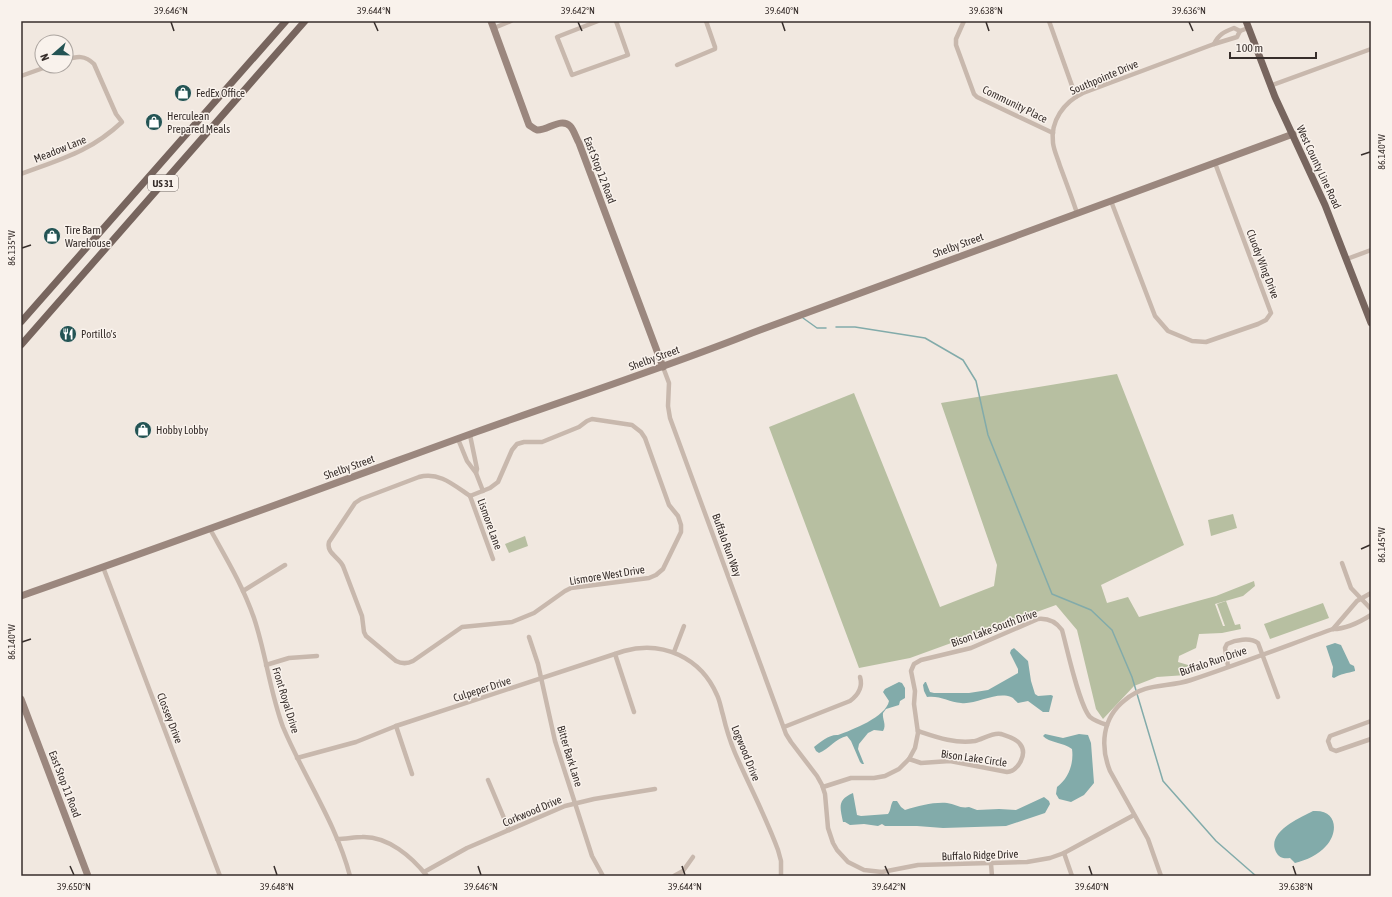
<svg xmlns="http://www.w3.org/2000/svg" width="1392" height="897" font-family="'Asap Condensed',sans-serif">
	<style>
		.green { fill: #b7bfa1 }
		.water { fill: #82abaa }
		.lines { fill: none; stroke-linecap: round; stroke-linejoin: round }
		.stream { stroke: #82abaa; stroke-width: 1.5 }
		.street { stroke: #c8b8ad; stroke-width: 4.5 }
		.secondary { stroke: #9b877e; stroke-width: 7 }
		.primary { stroke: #77655e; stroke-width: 7 }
		.ticks { fill: none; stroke: #372e2b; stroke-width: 1.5 }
		.labels { text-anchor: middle; stroke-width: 3; stroke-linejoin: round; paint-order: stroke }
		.shield { fill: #f9f2ec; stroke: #716965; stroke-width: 1 }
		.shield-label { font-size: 10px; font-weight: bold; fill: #372e2b }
		.street-label { font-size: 11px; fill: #372e2b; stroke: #f9f2ec }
		.poi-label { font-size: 11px; fill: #372e2b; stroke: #f9f2ec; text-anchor: start }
		.neatline { fill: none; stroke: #372e2b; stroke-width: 1.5 }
		.ticks-label { font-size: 10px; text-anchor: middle; fill: #372e2b }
	</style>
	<rect width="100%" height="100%" fill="#f1e8e0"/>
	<g class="green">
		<path d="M1117,374l67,171 -83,40 6,18 21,-6 11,20 77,-21 38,-15 1,5 -12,10 -28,8 8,22h2l-8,-22 9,-3 9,24 5,-1 1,5 -19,4 -23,1 -3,14 -17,8 -1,6 20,6 -12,7 -29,2 -23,9 -31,33 -7,-10 -19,-79 -21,-25 -146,53 -51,10 -90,-241 85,-34 86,214 54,-21 3,-21 -56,-162z"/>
		<path d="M1233,514l4,14 -26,8 -3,-16z"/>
		<path d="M525,536l3,10 -19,7 -4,-9z"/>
		<path d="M1323,603l6,15 -59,21 -6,-15z"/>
	</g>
	<g class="water">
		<path d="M1335,643l6,2 9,19 4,2 1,4v1c-7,2 -15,3 -21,7l-2,-1 1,-10 -7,-21z"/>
		<path d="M1014,648l14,13 3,20 4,13 3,2 13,-1 2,1 -4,16h-6l-15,-11 -10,2c-3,-2 -4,-5 -7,-6 -15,-6 -35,8 -50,6 -12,-1 -22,-8 -34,-6l-3,-6 -1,-6 2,-3h1l4,10 4,1h35l19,-3 30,-17v-4l-8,-16 1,-3z"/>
		<path d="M899,682l3,1 3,5v10l-5,3 -1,4 -13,4 -3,4c-1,6 4,12 0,18l-9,-1 -6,3 -9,11 -1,5 6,15h-2l-2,-2 -9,-21 -4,-5c-11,2 -18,13 -28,17l-3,-2 -2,-4c6,-5 16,-13 24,-12 14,-5 48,-18 51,-34l-6,-9 2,-3z"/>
		<path d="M1045,734l18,4 16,-4 9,1 3,8 3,40 -10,12 -13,7 -12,-3 -3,-5 1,-7c12,-9 17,-24 15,-38 -9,-7 -23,-6 -29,-13z"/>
		<path d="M853,793l4,22 4,1 27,-2c3,-4 2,-8 5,-13h4l4,6 4,3c14,-4 28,-8 42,-7 8,1 14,6 22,4l8,3 22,-1 17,1 28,-13 5,4 1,3 -5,9 -39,13 -63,2 -26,-2h-32l-3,-2 -4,2 -14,-2 -14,1 -5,-3h-2c-3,-15 -6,-22 10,-29z"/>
		<path d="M1313,811c24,-2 26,21 13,35 -8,9 -19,14 -31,17l-5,-5c-6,1 -11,0 -14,-6 -10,-20 24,-34 37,-41z"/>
	</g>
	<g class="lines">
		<g class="stream">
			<path d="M803,318l14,10h9"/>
			<path d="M836,327h19l70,11 38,22 13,21 12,54 64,159 39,16 21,20 20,47 31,104 53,60 40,35"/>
		</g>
		<g class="street">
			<path d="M598,21l-41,16 15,38 56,-20 -12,-34"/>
			<path d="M964,21l-8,18v6l18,49 3,3 76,36"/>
			<path d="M1049,21l27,76"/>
			<path d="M494,28l17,-7"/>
			<path d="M1214,44c5,-10 10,-12 20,-16l6,3"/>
			<path d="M677,65l38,-16v-2l-9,-26"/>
			<path d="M21,76l28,-10"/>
			<path d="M1270,86l101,-37"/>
			<path d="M21,174c40,-15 69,-22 101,-52l-6,-8 -22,-50c-9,-9 -17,-8 -28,-4"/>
			<path d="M1111,201l44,115 13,15 24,10 14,1 52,-18 8,-4 5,-7 -56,-150"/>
			<path d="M1077,213c-5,-15 -11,-31 -17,-47 -2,-7 -6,-15 -7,-23 -3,-22 11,-41 30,-50l131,-49 23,-7 3,-6 8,-3"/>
			<path d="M1347,259l24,-9"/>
			<path d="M663,367l6,16 -1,23 2,12 116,316 5,8 26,34 5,9 3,9 3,34 5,15 4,7 11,12 16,8 18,2 36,-7 109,-3 23,-4 14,-5 70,-38"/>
			<path d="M592,419l40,6 9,7 4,6 24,67 9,11 3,9v7l-18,37 -7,6 -7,3 -78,10 -6,3 -31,22 -22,9 -50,5 -49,34c-6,3 -11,3 -17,0l-30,-25 -2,-4 -2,-16 -19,-50c-4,-9 -17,-13 -14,-24l26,-39 6,-4 58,-22c20,-6 36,9 51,19l20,-8 8,-6 14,-32 5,-6 7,-2h18l37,-15 8,-6z"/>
			<path d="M458,439l9,22 9,12 1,-4 -7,-34"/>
			<path d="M476,473l7,18"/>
			<path d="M470,496l23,63"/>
			<path d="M210,529c16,29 33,57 44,89 12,36 16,74 29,109 21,50 53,96 67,149"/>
			<path d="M1342,563l9,25 20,21"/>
			<path d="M103,567l117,309"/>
			<path d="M243,591l42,-26"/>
			<path d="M1333,629l24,-28 14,-8"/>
			<path d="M529,637l9,27 17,77 37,115 11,20"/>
			<path d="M674,652l10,-26"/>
			<path d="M615,654l19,58"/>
			<path d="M266,665l23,-7 28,-2"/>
			<path d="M1228,666l-3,-18 2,-4c8,-4 23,-7 31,-1l20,54"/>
			<path d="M1371,721l-41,15 -2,5 3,8 5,2 35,-12"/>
			<path d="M396,726l16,48"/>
			<path d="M784,727l66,-26c8,-6 13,-14 10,-24"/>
			<path d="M297,758l59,-16 40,-16 228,-75c39,-11 77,7 93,44 3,6 4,14 6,20 3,13 7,26 12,38 14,32 31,64 43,97l3,11v15"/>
			<path d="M909,759l12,4 29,-2 57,11c11,-1 21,-18 13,-28 -3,-5 -13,-8 -19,-10 -8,-2 -18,5 -26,7 -20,3 -39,-4 -57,-10"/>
			<path d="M488,780l21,50"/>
			<path d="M823,787l28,-9h23l11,-2 14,-7 10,-10 6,-11 3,-15 -4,-29 1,-13 -4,-20 3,-7 7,-4 50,-12 67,-29c10,-1 18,3 24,11 5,18 17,75 28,87 5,4 11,6 17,8"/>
			<path d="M337,839c9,0 17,-2 25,-2 26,-1 50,20 65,39"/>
			<path d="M1064,853l8,23"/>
			<path d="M991,864l1,12"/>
			<path d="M424,872l43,-24 98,-42 29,-7 61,-10"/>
			<path d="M674,876l9,-5 10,-14"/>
			<path d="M1161,876l-13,-37 -38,-68c-10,-25 -8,-53 15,-71 21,-18 42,-12 66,-20 48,-16 95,-34 142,-51 14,0 27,-7 38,-14"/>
		</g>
		<g class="secondary">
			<path d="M491,21l38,104c3,2 5,4 8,5 10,1 24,-13 33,-4 4,4 6,12 9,17l84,224"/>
			<path d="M21,596c152,-53 304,-109 455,-164 92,-33 185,-63 276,-99l541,-199"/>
			<path d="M21,699l67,177"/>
		</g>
		<g class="primary">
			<path d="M1246,21l29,76 50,108 46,118"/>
			<path d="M21,322l265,-301"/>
			<path d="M21,345l284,-324"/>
		</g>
	</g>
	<path class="ticks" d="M171,22l3,9M374,22l4,9M578,22l4,9M782,22l3,9M986,22l3,9M1189,22l4,9M1361,155l9,-3M22,248l9,-3M1361,549l9,-4M22,642l9,-3M70,866l4,9M274,866l3,9M478,866l3,9M682,866l3,9M885,866l4,9M1089,866l3,9M1293,866l3,9"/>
	<defs>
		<g id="shop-disc" transform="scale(0.9)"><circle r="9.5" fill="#245454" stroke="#f9f2ec"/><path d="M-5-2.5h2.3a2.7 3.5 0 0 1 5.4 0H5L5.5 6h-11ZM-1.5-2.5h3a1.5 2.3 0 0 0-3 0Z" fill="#fff"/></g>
		<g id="restaurant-disc" transform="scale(0.9)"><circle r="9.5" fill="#245454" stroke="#f9f2ec"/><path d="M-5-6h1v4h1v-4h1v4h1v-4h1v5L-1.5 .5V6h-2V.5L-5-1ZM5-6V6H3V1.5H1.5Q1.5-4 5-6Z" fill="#fff"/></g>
	</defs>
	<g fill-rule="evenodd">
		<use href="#shop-disc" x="183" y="93"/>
		<use href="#shop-disc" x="154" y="122"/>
		<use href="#shop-disc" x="52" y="236"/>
		<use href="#restaurant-disc" x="68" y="334"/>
		<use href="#shop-disc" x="143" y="430"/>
	</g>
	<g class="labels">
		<rect class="shield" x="148" y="175" width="30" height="16" rx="3"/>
		<g class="shield-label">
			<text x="163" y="187">US 31</text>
		</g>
		<g class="street-label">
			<text transform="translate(1104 77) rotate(-23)" y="4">Southpointe Drive</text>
			<text transform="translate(1015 104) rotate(26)" y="4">Community Place</text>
			<text transform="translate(60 149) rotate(-22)" y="4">Meadow Lane</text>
			<text transform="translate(1319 167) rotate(65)" y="4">West County Line Road</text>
			<text transform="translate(600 170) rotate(69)" y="4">East Stop 12 Road</text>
			<text transform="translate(958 245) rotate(-20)" y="4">Shelby Street</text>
			<text transform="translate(1263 264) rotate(69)" y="4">Cluody Wing Drive</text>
			<text transform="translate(654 358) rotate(-20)" y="4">Shelby Street</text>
			<text transform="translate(349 467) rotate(-20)" y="4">Shelby Street</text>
			<text transform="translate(490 524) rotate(70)" y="4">Lismore Lane</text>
			<text transform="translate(727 545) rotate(70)" y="4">Buffalo Run Way</text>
			<text transform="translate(607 575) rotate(-9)" y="4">Lismore West Drive</text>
			<text transform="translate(994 628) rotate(-20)" y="4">Bison Lake South Drive</text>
			<text transform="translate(1213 661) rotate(-19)" y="4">Buffalo Run Drive</text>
			<text transform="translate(482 689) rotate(-18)" y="4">Culpeper Drive</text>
			<text transform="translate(286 700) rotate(73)" y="4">Front Royal Drive</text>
			<text transform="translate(170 718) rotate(69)" y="4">Clossey Drive</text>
			<text transform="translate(746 753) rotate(68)" y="4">Logwood Drive</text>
			<text transform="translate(570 756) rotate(73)" y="4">Bitter Bark Lane</text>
			<text transform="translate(974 758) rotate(8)" y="4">Bison Lake Circle</text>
			<text transform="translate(65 784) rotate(69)" y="4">East Stop 11 Road</text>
			<text transform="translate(532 811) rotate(-23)" y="4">Corkwood Drive</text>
			<text transform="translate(980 855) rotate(-2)" y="4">Buffalo Ridge Drive</text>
		</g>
		<g class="poi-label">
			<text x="196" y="97">FedEx Office</text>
			<text x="167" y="120">Herculean<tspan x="167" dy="13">Prepared Meals</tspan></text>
			<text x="65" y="234">Tire Barn<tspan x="65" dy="13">Warehouse</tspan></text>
			<text x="81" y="338">Portillo's</text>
			<text x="156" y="434">Hobby Lobby</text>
		</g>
	</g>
	<rect width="1392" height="897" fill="none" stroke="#f9f2ec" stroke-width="44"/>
	<g transform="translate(54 54) rotate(250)"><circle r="19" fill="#f9f2ec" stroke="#aba49f"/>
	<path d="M0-3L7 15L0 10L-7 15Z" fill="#245454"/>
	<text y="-6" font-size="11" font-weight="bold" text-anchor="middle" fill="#372e2b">N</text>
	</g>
	<path d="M1230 52v6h86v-6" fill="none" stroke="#372e2b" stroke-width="2"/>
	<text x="1236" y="52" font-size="12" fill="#372e2b" stroke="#f9f2ec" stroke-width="3" paint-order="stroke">100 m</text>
	<rect x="22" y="22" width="1348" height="853" class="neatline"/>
	<g class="ticks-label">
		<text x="171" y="14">39.646°N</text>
		<text x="374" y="14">39.644°N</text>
		<text x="578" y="14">39.642°N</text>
		<text x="782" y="14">39.640°N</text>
		<text x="986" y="14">39.638°N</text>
		<text x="1189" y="14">39.636°N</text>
		<text transform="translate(1381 152) rotate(-90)" y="4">86.140°W</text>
		<text transform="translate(11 248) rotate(-90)" y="4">86.135°W</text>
		<text transform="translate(1381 545) rotate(-90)" y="4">86.145°W</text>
		<text transform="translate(11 642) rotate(-90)" y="4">86.140°W</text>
		<text x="74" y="890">39.650°N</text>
		<text x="277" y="890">39.648°N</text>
		<text x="481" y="890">39.646°N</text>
		<text x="685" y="890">39.644°N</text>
		<text x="889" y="890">39.642°N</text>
		<text x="1092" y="890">39.640°N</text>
		<text x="1296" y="890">39.638°N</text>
	</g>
</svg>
